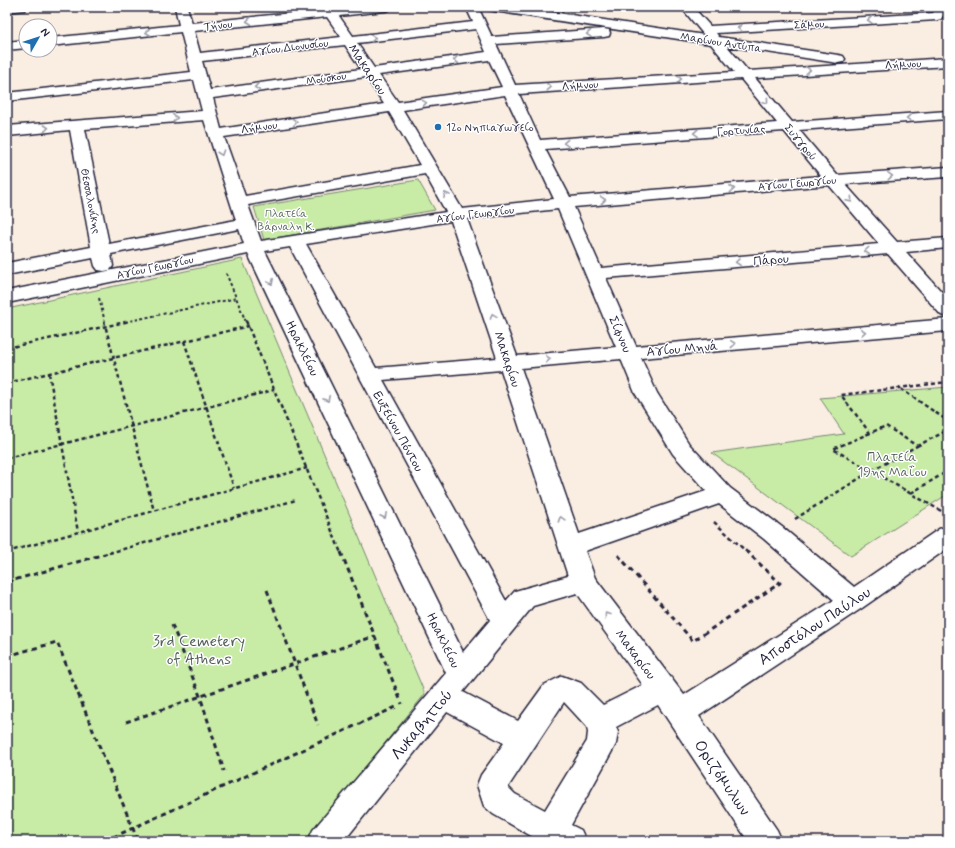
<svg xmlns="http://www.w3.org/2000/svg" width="955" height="848" font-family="Mynerve,sans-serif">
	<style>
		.green { fill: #c8eca6; stroke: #758770 }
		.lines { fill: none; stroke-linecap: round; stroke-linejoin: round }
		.minor-casing { stroke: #22223b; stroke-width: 3 }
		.path-far2 { stroke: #22223b; stroke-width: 2; stroke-dasharray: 3 2.5; stroke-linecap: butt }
		.path-far1 { stroke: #22223b; stroke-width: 2.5; stroke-dasharray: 4 3; stroke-linecap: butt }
		.path { stroke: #22223b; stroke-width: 3; stroke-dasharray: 5 4; stroke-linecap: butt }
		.minor { fill: #fff; fill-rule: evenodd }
		.oneway { stroke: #9c9ca7 }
		.poi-dot { fill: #1f6fb2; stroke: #fff; stroke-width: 1.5 }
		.labels { text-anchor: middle; stroke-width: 3; stroke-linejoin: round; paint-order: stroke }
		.far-street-label { font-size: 11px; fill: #22223b; stroke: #fff }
		.far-poi-label { font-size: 11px; fill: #22223b; stroke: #fff; text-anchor: start }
		.far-park-label { font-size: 11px; fill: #545f5b; stroke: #fff }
		.street-label { font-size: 13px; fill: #22223b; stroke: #fff }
		.park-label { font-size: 13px; fill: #545f5b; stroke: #fff }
		.near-street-label { font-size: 16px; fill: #22223b; stroke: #fff }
		.near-park-label { font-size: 16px; fill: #545f5b; stroke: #fff }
	</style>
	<rect width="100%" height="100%" fill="#faede2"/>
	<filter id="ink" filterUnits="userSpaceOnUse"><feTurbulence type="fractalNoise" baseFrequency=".025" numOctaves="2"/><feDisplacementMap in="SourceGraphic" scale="8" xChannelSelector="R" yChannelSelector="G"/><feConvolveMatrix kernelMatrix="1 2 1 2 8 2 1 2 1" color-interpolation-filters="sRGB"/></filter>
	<g filter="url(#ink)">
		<g class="green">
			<path d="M418,180l17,30 -171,30 -10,-33z"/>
			<path d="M242,259l183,435 -120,147h-298v-532z"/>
			<path d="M948,387v107l-97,62 -139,-103 132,-19 -24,-36z"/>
		</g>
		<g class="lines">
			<g class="minor-casing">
				<g id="minor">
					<path d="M7,7h20l-2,3 -18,2z"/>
					<path d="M175,7h12l5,16 131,-13 -2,-3h12l1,2 57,-2 -2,3 -4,1 -46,5 14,20 120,-14 -7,-15h12l14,30 112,-8 5,1 1,3 -1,3 -5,1 -108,7 19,41 219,-13 -23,-28 -217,-33 -4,-1 -2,-3h30l186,28 -23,-28h12l17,19 223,-13 4,-6h11l-7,12 -4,1 -221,13 3,4 119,18 5,1 2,3 -2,3 -5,1 -111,-17 21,25 200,-13v8l-193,12 37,44 156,-11v8l-149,11 38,45 111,-8v10l-103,7 52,58 51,-4v10l-42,4 42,47v18l-7,-2 -53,-61 -282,24 30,68 312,-27v12l-307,27 16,35 32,51 41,44 52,39 72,60 85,-58 9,-3v22l-86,60 -163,108 78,114 5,11h-34l-90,-136 -42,22 2,5 -2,12 -45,81 10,5 5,11h-46l-47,-27 -9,-8 -7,-21 4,-10 23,-32 -57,-31 -103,129h-36l5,-11 133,-157 -198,-419 -241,49v-12l237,-47 -5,-15 -128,25 2,12 -3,4 -6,1 -6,-1 -3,-4 -2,-8 -86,17v-12l84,-16 -21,-117 -63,6v-10l195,-15 -8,-31 -187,21v-8l184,-21 -10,-40 -131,14v-8l129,-13zM327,17l14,20 -141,16 -6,-22zM476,29l10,23 -112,16 -17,-25zM345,45l16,24 -151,21 -8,-29zM489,60l13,27 -104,15 -19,-27zM366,77l18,27 -163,25 -8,-31zM741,79l36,44 -237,17 -21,-46zM505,95l49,104 -92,10 -59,-99zM389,112l31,53 -175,31 -21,-59zM204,120l32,100 -127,24 -24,-115zM784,131l37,45 -251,21 -25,-48zM425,174l21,38 -185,29 -13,-36zM829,185l50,59 -278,24 -27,-61zM558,209l58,138 -99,9 -50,-137zM451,221l46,137 -121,10 -70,-124zM290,247l200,373 -27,32 -198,-401zM621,359l14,34 38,61 33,37 -127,43 -58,-166zM501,370l67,206 -53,15 -9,10 -123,-221zM719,504l45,35 70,61 -150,95 -89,-117 -10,-27zM577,593l66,92 -40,20 -22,-22 -19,-7 -18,9 -26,36 -55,-29 70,-86zM564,702l23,25 1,5 -1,9 -42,69 -30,-16 -7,-7z"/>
					<path d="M26,40v8l-19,2v-8z"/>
				</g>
			</g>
			<g class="path-far2">
				<path d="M226,273l20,49"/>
				<path d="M99,298l6,24"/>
				<path d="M125,322l112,-24"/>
			</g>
			<g class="path-far1">
				<path d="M104,321l50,190"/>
				<path d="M246,321l95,232"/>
				<path d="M184,341l50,147"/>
				<path d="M7,348l123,-27"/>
				<path d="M49,373l29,159"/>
				<path d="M7,383l242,-57"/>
				<path d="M901,389l47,32"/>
				<path d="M870,433l-37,16 110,63"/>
				<path d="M917,446l31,-16"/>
				<path d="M7,458l267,-68"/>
				<path d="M911,493l37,-22"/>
				<path d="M795,519l76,-48 46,-25 -31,-20 -16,7 -29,-38 107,-13"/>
				<path d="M714,522l34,31"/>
				<path d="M7,552l300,-84"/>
				<path d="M109,553l187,-53"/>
			</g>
			<g class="path">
				<path d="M341,552l61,152"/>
				<path d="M618,555l75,86 87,-58 -33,-31"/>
				<path d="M7,582l105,-30"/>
				<path d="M267,590l51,135"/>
				<path d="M172,625l28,71 24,75"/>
				<path d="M7,656l50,-14 81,199"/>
				<path d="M126,722l249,-86"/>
				<path d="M105,841l291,-134"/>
			</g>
			<use href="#minor" class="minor"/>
		</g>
		<defs><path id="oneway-chevron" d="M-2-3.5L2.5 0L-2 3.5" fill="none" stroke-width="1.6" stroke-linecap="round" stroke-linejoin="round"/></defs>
		<g class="oneway">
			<use href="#oneway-chevron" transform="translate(870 20) rotate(177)"/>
			<use href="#oneway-chevron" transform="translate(249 21) rotate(174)"/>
			<use href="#oneway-chevron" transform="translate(740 28) rotate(177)"/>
			<use href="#oneway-chevron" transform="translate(148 32) rotate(174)"/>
			<use href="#oneway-chevron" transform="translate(589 34) rotate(176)"/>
			<use href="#oneway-chevron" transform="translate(373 38) rotate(-7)"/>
			<use href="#oneway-chevron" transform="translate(456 60) rotate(173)"/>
			<use href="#oneway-chevron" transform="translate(808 70) rotate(-4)"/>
			<use href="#oneway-chevron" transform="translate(679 79) rotate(-4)"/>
			<use href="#oneway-chevron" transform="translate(257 87) rotate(172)"/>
			<use href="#oneway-chevron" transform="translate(549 87) rotate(-4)"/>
			<use href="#oneway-chevron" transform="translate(766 101) rotate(50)"/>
			<use href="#oneway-chevron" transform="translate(424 103) rotate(-9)"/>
			<use href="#oneway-chevron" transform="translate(175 118) rotate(-5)"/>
			<use href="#oneway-chevron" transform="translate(909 118) rotate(176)"/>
			<use href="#oneway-chevron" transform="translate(295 122) rotate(-8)"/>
			<use href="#oneway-chevron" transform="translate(46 128) rotate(-5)"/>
			<use href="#oneway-chevron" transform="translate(696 133) rotate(176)"/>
			<use href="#oneway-chevron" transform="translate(566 143) rotate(176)"/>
			<use href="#oneway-chevron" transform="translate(221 153) rotate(71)"/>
			<use href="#oneway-chevron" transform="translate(890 176) rotate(-4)"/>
			<use href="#oneway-chevron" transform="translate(732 189) rotate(-5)"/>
			<use href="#oneway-chevron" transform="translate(446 195) rotate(-119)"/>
			<use href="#oneway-chevron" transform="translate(603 200) rotate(-5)"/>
			<use href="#oneway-chevron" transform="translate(850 200) rotate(49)"/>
			<use href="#oneway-chevron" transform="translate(867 251) rotate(175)"/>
			<use href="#oneway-chevron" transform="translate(738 262) rotate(175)"/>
			<use href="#oneway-chevron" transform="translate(271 282) rotate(64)"/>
			<use href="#oneway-chevron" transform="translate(493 316) rotate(-110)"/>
			<use href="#oneway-chevron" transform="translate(863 332) rotate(-5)"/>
			<use href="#oneway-chevron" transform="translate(733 344) rotate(-5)"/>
			<use href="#oneway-chevron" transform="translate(548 359) rotate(-5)"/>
			<use href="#oneway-chevron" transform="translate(327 399) rotate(64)"/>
			<use href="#oneway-chevron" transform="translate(384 516) rotate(64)"/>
			<use href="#oneway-chevron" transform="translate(561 519) rotate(-108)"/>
			<use href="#oneway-chevron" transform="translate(607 615) rotate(-127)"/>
		</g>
	</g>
	<circle class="poi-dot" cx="438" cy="127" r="4"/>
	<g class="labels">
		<g class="far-street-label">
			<text transform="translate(809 24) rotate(-3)" y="4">Σάμου</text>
			<text transform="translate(218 25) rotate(-6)" y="4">Τήνου</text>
			<text transform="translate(721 42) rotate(9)" y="4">Μαρίνου Αντύπα</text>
			<text transform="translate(290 47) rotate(-7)" y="4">Αγίου Διονυσίου</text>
			<text transform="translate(903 64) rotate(-3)" y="4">Λήμνου</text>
			<text transform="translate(326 78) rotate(-8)" y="4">Μούσκου</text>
			<text transform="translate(580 85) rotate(-4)" y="4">Λήμνου</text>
			<text transform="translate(259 127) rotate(-8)" y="4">Λήμνου</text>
			<text transform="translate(741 130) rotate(-4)" y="4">Γορτυνίας</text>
			<text transform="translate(801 142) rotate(50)" y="4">Συγγρού</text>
			<text transform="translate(797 183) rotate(-5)" y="4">Αγίου Γεωργίου</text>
			<text transform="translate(91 201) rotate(79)" y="4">Θεσσαλονίκης</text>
			<text transform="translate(475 214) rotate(-7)" y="4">Αγίου Γεωργίου</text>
			<text transform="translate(155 267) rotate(-12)" y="4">Αγίου Γεωργίου</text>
		</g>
		<g class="far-poi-label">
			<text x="446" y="131">12ο Νηπιαγωγείο</text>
		</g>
		<g class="far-park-label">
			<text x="286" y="217">Πλατεία<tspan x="286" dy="13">Βάρναλη Κ.</tspan></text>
		</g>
		<g class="street-label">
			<text transform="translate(368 69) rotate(56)" y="5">Μακαρίου</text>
			<text transform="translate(771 259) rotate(-5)" y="5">Πάρου</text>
			<text transform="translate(621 334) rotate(66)" y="5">Σίφνου</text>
			<text transform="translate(303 348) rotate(64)" y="5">Ηρακλείου</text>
			<text transform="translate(682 348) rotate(-5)" y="5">Αγίου Μηνά</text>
			<text transform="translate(508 359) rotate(71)" y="5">Μακαρίου</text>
			<text transform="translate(399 431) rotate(61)" y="5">Ευξείνου Πόντου</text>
			<text transform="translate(444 640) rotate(64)" y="5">Ηρακλείου</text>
			<text transform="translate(636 654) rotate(53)" y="5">Μακαρίου</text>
		</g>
		<g class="park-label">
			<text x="892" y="461">Πλατεία<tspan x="892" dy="15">19ης Μαΐου</tspan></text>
		</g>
		<g class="near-street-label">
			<text transform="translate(814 625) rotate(-33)" y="6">Αποστόλου Παύλου</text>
			<text transform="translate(421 724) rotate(-50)" y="6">Λυκαβηττού</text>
			<text transform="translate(723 777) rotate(56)" y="6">Οριζόμυλων</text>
		</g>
		<g class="near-park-label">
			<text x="199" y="646">3rd Cemetery<tspan x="199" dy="18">of Athens</tspan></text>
		</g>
	</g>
	<rect width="955" height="848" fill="none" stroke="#fff" stroke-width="24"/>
	<rect x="12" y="12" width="931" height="824" fill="none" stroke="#22223b" stroke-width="1.5" filter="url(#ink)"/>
	<g transform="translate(38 38) rotate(51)"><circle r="19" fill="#ffffff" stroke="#a7a7b1"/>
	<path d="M0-3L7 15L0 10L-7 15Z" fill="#1f6fb2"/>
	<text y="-6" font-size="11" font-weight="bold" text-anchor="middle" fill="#22223b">N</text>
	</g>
</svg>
